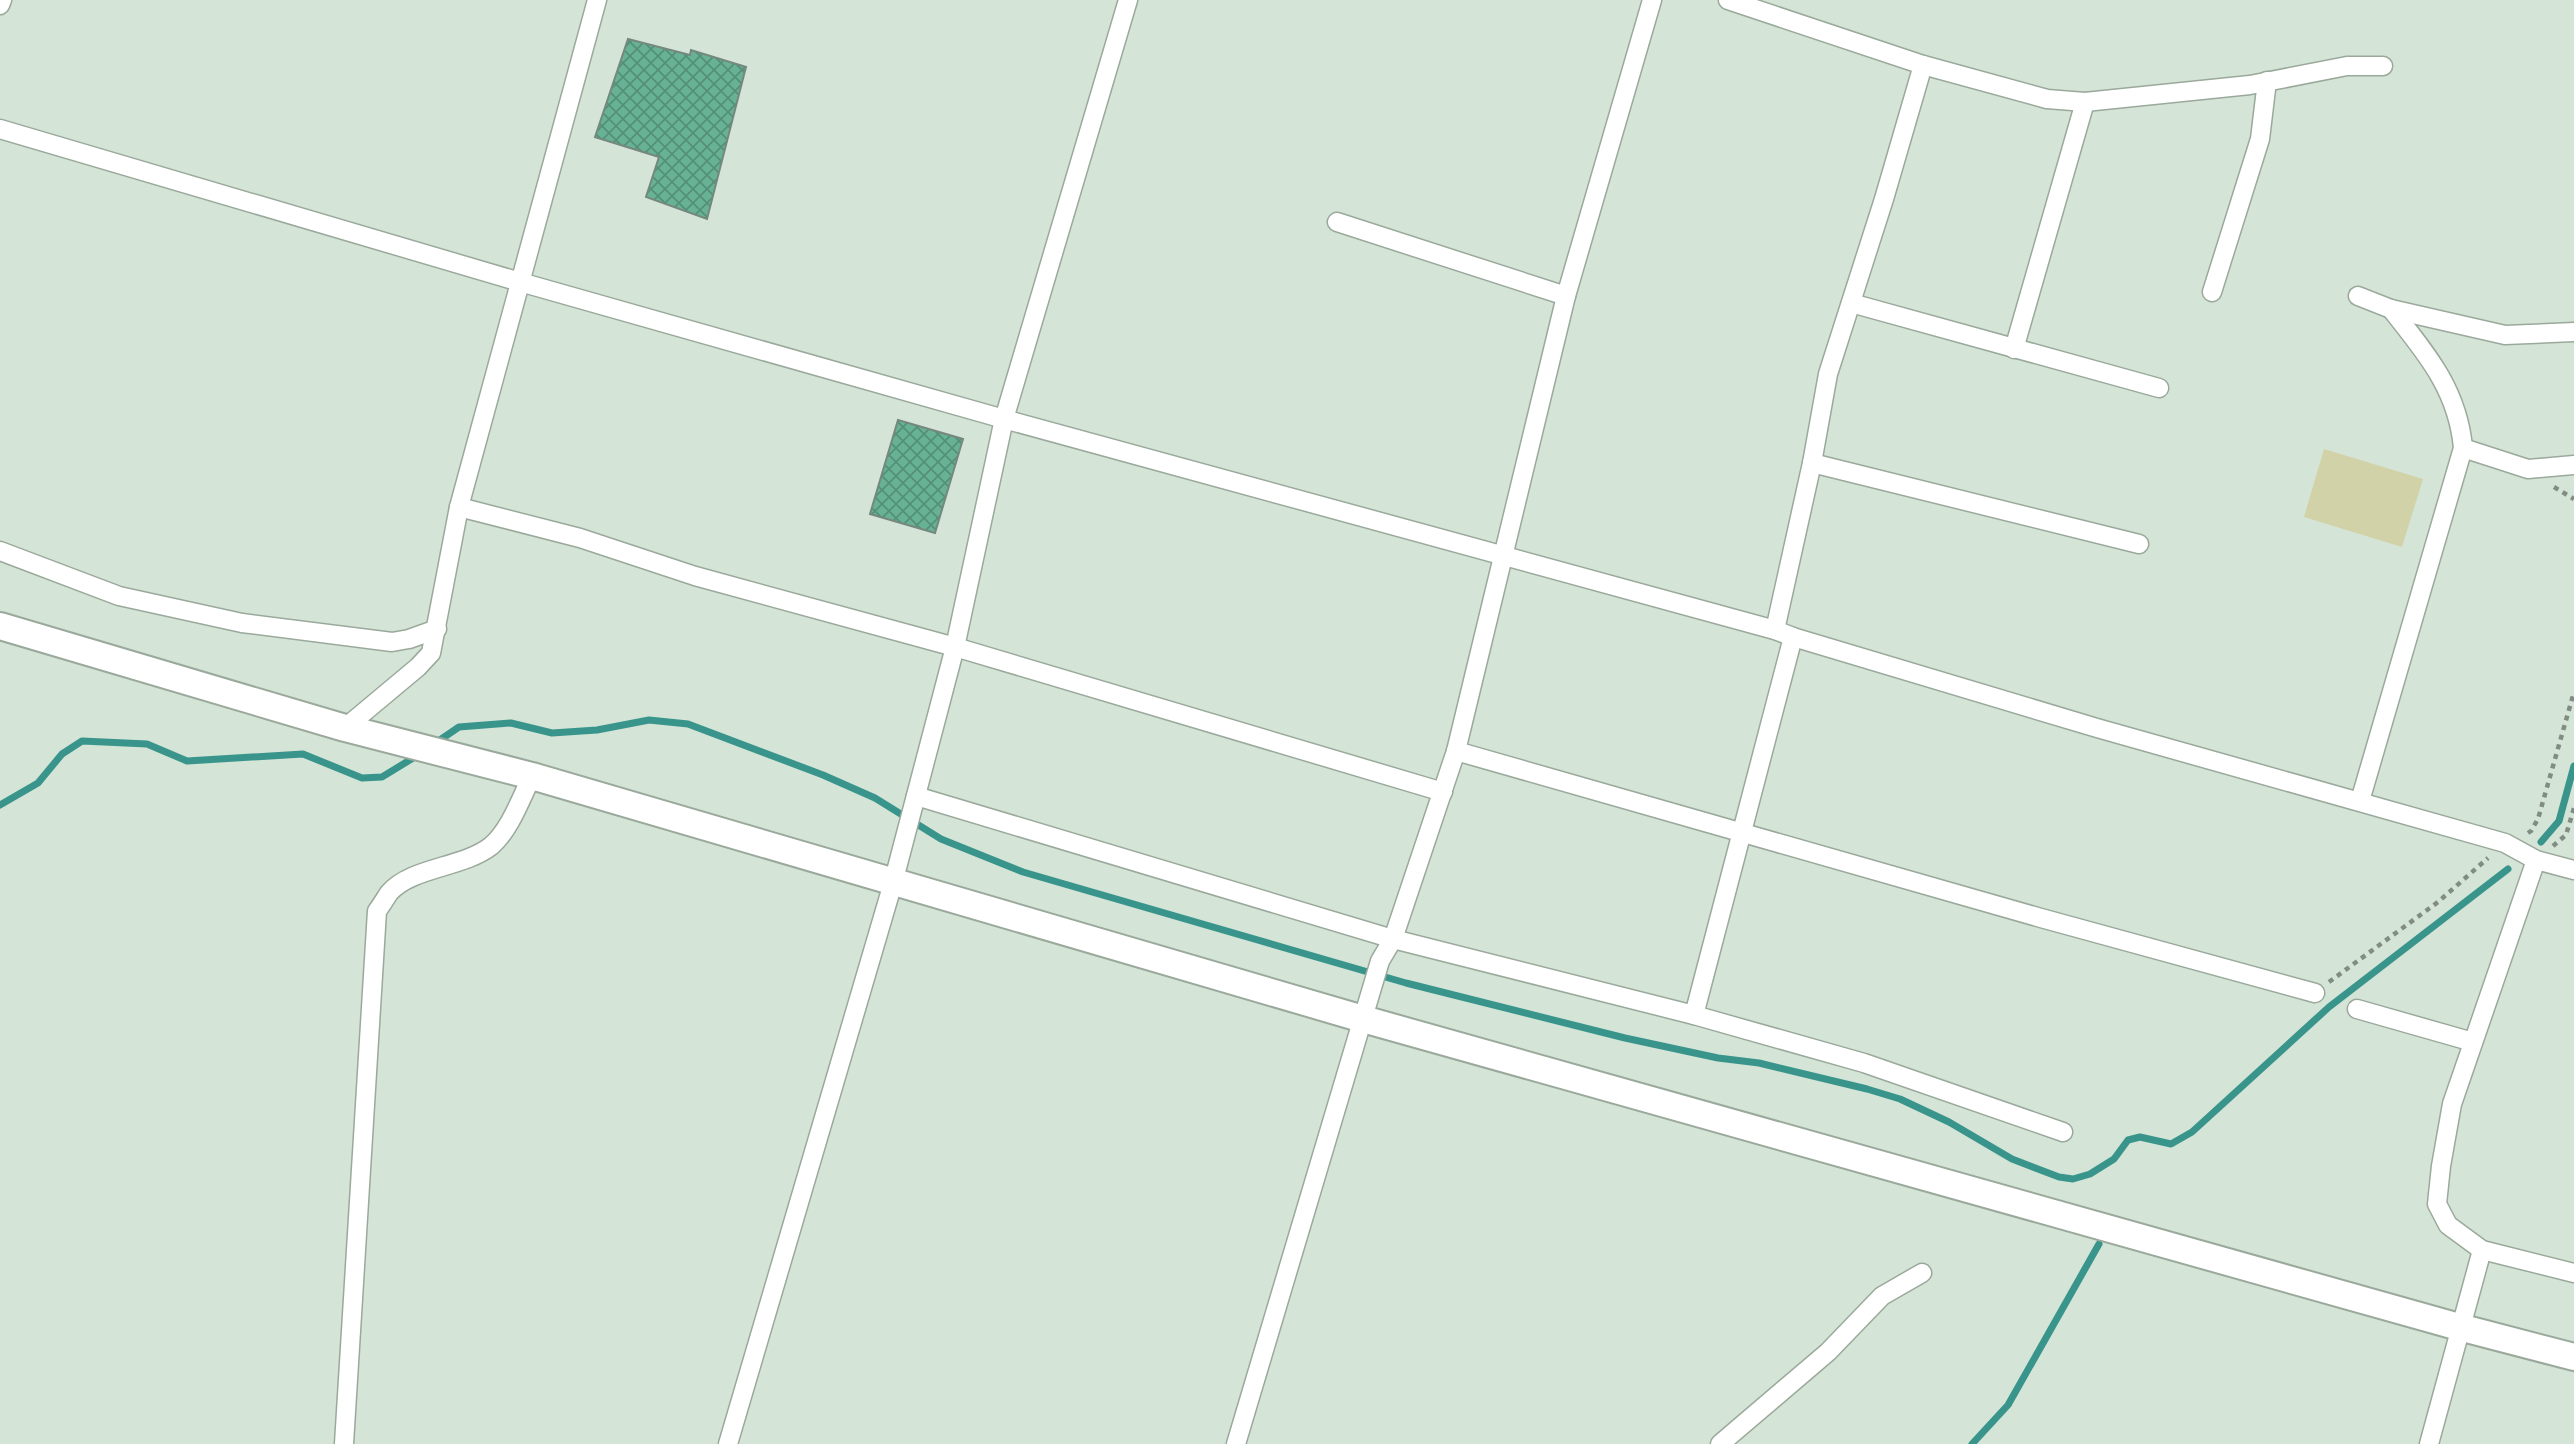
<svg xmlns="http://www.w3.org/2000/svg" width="2574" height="1444" font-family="Lato,sans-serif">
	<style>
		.grass { fill: #d2d2a9 }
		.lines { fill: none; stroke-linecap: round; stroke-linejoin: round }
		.stream { stroke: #39958c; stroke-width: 7 }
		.building { fill: url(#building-cross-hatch); stroke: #75887f; stroke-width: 2 }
		.street-casing { stroke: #9aa99b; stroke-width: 21 }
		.secondary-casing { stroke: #9aa99b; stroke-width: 30 }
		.path { stroke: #818c82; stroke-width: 4.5; stroke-dasharray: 5 5; stroke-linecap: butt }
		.street { stroke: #fff; stroke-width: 18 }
		.secondary { stroke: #fff; stroke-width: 26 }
	</style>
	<defs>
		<pattern id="building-cross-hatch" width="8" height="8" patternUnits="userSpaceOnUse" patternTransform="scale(1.75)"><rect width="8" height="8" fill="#67b295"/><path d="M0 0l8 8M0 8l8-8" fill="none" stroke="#549078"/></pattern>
	</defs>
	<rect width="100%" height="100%" fill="#d4e4d6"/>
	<path class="grass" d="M2324,449l99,30 -21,68 -98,-30z"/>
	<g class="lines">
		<g class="stream">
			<path d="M434,744l25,-17 52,-4 41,10 45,-3 52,-10 39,4 135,51 52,23 66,41 82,33 383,111 219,55 93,20 41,5 108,26 33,10 49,23 63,37 47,18 14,2 17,-5 24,-15 14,-19 12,-3 31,7 21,-12 137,-125 179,-138"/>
			<path d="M0,805l38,-22 24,-29 20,-13 65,3 40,17 116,-7 59,24 20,-1 36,-22"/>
			<path d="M2541,842l18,-21 15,-55"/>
			<path d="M1972,1444l36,-39 91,-161"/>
		</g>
	</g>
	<g class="building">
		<path d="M628,39l62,16 1,-5 55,17 -39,152 -61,-22 13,-40 -64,-20z"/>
		<path d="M898,420l65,19 -28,94 -65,-19z"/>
	</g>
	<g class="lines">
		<g class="street-casing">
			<g id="street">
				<path d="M1728,0l195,65 124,34 38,3 165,-17 97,-19h36"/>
				<path d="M0,5l2,-5"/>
				<path d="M0,129l520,153 484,137 771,211 18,7 304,91 408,115 31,17 38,10"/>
				<path d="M1337,222l229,74"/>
				<path d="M2212,292l48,-153 7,-58"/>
				<path d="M2358,296l33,13 114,26 69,-3"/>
				<path d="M1851,303l308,85"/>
				<path d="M2014,349l71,-247"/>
				<path d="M2463,448l65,21 46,-4"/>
				<path d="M1812,463l327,81"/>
				<path d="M459,507l121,31 115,38 260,71 488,145"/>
				<path d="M0,551l119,45 123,27 150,19 17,-3 28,-10"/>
				<path d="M1775,630l37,-167 16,-89 56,-175 39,-134"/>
				<path d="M345,728l73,-61 13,-14 28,-146 138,-507"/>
				<path d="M1456,751l585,167 274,75"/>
				<path d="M916,796l477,143 301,76 170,48 199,69"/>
				<path d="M2360,801l103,-353c-5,-58 -37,-95 -72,-139"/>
				<path d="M2536,860l-84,244 -11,62 -4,38 11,21 34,25 92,23"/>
				<path d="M2357,1009l116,33"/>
				<path d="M1694,1015l99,-378"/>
				<path d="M344,1444l33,-533c4,-5 8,-12 12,-18 22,-26 74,-25 102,-47 19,-16 30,-48 41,-70"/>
				<path d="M728,1444l165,-561 62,-236 49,-228 124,-419"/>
				<path d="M1236,1444l144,-483 13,-22 63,-188 110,-455 86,-296"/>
				<path d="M1720,1444l108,-92 54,-56 40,-23"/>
				<path d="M2429,1444l53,-194"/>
			</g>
		</g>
		<g class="secondary-casing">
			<path id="secondary" d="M0,626l345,102 187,48 831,243 1096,308 115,30"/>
		</g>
		<g class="path">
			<path d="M2554,487l20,12"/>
			<path d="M2528,833l3,-2 7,-12 36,-127"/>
			<path d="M2553,846l13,-11 8,-27"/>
			<path d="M2329,982l109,-80 50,-44"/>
		</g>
		<use href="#street" class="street"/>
		<use href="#secondary" class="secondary"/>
	</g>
</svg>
